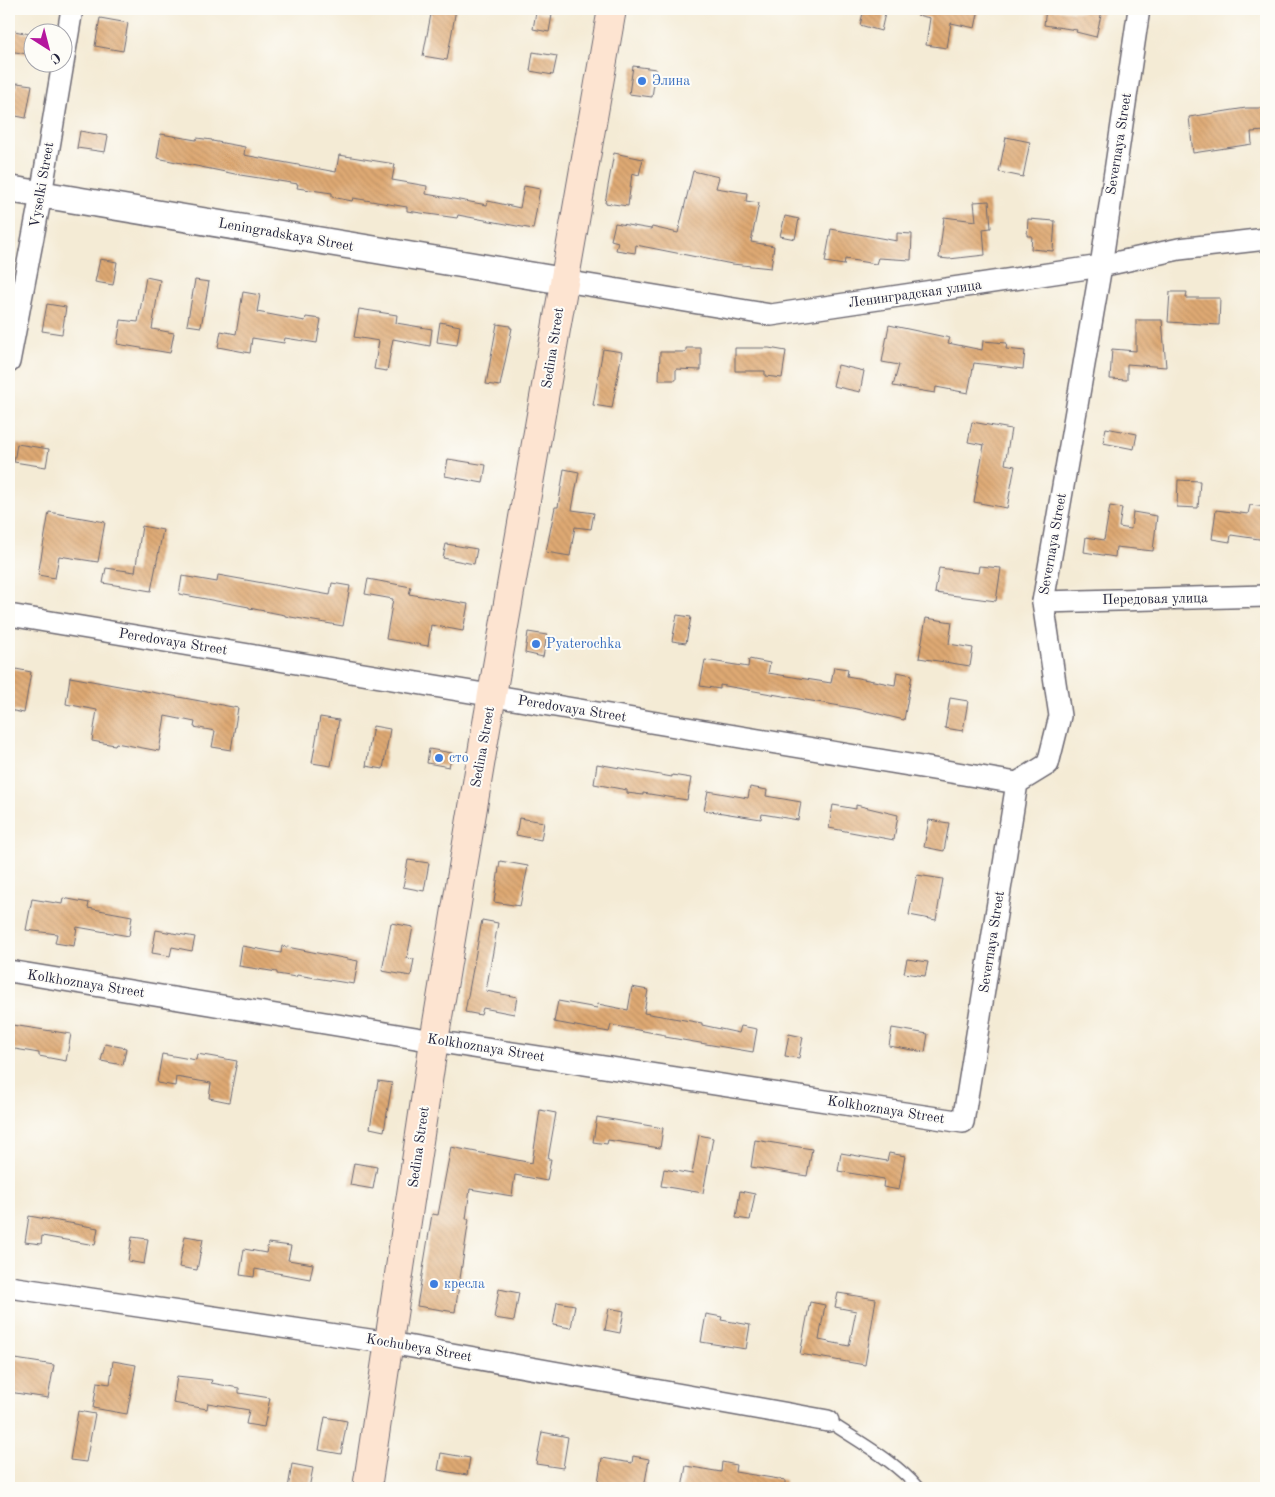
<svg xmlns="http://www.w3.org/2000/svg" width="1275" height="1497" font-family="'Old Standard TT',serif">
<defs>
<pattern id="building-back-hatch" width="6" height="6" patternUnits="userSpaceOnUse" patternTransform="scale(1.25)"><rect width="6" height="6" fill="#dea973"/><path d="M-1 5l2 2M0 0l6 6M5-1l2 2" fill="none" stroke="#be9164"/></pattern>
</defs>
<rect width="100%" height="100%" fill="#fdfcf7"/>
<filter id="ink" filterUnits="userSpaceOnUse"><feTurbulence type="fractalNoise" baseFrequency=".02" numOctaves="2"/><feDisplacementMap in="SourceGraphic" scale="10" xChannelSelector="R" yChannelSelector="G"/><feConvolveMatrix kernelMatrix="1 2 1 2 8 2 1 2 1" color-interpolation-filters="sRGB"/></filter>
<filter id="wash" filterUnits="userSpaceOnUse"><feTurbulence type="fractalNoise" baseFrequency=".0096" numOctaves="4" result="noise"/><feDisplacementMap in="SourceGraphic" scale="20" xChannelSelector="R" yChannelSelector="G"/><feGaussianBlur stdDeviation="1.12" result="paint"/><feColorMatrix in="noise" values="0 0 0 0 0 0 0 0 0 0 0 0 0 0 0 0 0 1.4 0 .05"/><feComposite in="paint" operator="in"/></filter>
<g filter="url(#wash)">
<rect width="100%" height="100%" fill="#f4ebd5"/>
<g id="blocks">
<g fill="url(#building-back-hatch)">
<path d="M432 9H456L447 60 423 56Z"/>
<path d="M864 9H886L881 31 860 25Z"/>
<path d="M918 9H979L975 28 951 23 947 48 926 45 930 18 917 15Z"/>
<path d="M1046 9 1082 12 1083 9H1093L1102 11 1096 37 1076 32 1077 30 1044 25Z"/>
<path d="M536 12 552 15 549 32 533 29Z"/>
<path d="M100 18 128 23 123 51 95 46Z"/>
<path d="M9 30 30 34 27 54 9 51Z"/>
<path d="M533 52 557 56 553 75 530 71Z"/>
<path d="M633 66 656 69 652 97 629 94Z"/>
<path d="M17 83 32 85 26 118 11 115Z"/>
<path d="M1246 108H1266V131L1251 132 1252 144 1193 153 1189 117Z"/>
<path d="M80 131 108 136 105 152 77 148Z"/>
<path d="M161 134 196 140 197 138 212 140V141L245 147 244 155 336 172 339 155 395 164 392 180 427 186 426 194 487 205 488 201 520 208 524 186 540 189 533 229 458 215 457 218 407 211V207L353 198 352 201 332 197V193L297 188 298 184 240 175 157 158Z"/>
<path d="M1006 137 1030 142 1023 177 999 172Z"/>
<path d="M614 153 643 159 639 175 632 173 628 206 605 203Z"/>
<path d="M693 171 719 177 716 188 747 193 746 201 759 203 751 242 774 246 771 268 732 264 636 245 635 253 616 250 618 242 611 240 615 223 651 229 652 227 678 233Z"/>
<path d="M989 201 991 228 983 229 985 255 949 259 939 258 944 217 976 221 974 202Z"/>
<path d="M785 216 799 219 795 239 780 236Z"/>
<path d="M1028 219 1055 221 1053 251 1031 249 1032 236H1027Z"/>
<path d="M831 229 897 241V233L912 234 911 260 878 258 876 264 845 259 844 265 825 262Z"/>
<path d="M100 259 117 262 113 285 95 282Z"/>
<path d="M146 277 160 280 152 329 174 333 170 353 117 344 121 320 138 322Z"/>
<path d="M195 280 209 282 201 327 187 325Z"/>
<path d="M243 292 260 295 257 312 305 321 306 317 321 319 317 343 285 338 284 343 252 338 250 353 218 347 221 331 236 334Z"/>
<path d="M1170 292H1187L1186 298H1220L1219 325 1168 322Z"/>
<path d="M47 304 66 307 62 334 42 331Z"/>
<path d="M359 309 397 315 396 323 432 329 430 346 393 339 387 371 374 369 379 341 354 337Z"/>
<path d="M1136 320H1162L1166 367 1127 364V380L1110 379 1112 349 1136 351Z"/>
<path d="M440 322 460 326 457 345 437 342Z"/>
<path d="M497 324 510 326V328H512L500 386 486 384Z"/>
<path d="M889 325 950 338 948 343 982 350 983 341 1007 343 1006 349 1025 351 1023 369 974 363 968 393 936 387 935 393 893 386 899 365 882 362Z"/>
<path d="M686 348H701V370L676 369V380H659L660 352H686Z"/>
<path d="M735 348H769L786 351 782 378 765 376V371H735Z"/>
<path d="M603 349 622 352 612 408 593 405Z"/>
<path d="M838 365 864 371 860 392 833 386Z"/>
<path d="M972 422 1011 429 1005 464 1015 466 1007 508 974 502 984 445 968 442Z"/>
<path d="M1106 428 1137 434 1134 449 1103 443Z"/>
<path d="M17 444 49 449 46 467 14 462Z"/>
<path d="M448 459 486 465 483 483 445 476Z"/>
<path d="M564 469 579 472 572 510 594 513 591 529 575 527 570 556 546 552 555 507H558Z"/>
<path d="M1178 480 1200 481 1198 508 1177 507Z"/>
<path d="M1250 505 1266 507V540L1231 535 1230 542 1212 539 1216 510 1248 514Z"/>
<path d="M1110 506 1122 508 1119 527 1131 529 1133 512 1157 516 1153 551 1116 547 1115 557 1084 552 1086 537 1104 540Z"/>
<path d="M49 512 105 522 98 562 59 556 55 578 38 575Z"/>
<path d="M142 526 163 530 151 591 103 583 106 568 135 572Z"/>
<path d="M446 544 477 549 474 564 443 558Z"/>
<path d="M979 566 1001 568 996 601 935 593 939 568 978 573Z"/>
<path d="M218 575 330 595 332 583 350 586 343 626 285 616V615L249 608V607L179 594 182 576 217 582Z"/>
<path d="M368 579 411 587 409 594 468 604 463 631 431 625 428 646 386 639 393 599 365 594Z"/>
<path d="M677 615 691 617 686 643 672 641Z"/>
<path d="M926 618 952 622 949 644 973 648 970 666 919 658Z"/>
<path d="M528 632 547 635 543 657 525 653Z"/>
<path d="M749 659 770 663 768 673 831 683 834 667 848 669 847 676 895 685 897 672 912 675 904 720 863 710 720 685V689L700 686 705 660 748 667Z"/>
<path d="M11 668 31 672 24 713 9 710V680Z"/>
<path d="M70 677 238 708 231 750 212 747 215 731 194 727 195 722 165 716 159 751 116 743 115 745 92 741 97 710 66 704Z"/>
<path d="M950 698 968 701 963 731 945 728Z"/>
<path d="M320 717 339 720 331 766 312 763Z"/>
<path d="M373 726 390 729 383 769 366 766Z"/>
<path d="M429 749 452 753 449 767 427 763Z"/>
<path d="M597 764 672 777V775L691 778 687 800 643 793V795L627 793V790L594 784Z"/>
<path d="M750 787 767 790 766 796 801 802 798 820 762 814 761 819 704 810 708 791 748 798Z"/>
<path d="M833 805 856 809V805L898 815 894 840 829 828Z"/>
<path d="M519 818 544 822 541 840 516 835Z"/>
<path d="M929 820 949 823 944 851 924 847Z"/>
<path d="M408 860 429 863 424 891 403 887Z"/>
<path d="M500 861 528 866 520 906 494 902Z"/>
<path d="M917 875 943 879 936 920 909 915Z"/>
<path d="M63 898 89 903 88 908 132 916 129 936 77 927 74 946 55 943 57 934 26 930 32 899 62 904Z"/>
<path d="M482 920 498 923 486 991 517 997 514 1014 483 1008 481 1015 465 1012Z"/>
<path d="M391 923 413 927 407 958 414 959 411 976 382 971Z"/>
<path d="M156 930 195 937 192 951 172 947 170 956 152 953Z"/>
<path d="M242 946 281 953 282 946 358 961 354 984 297 975 296 977 277 974V972L239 966Z"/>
<path d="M907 959 928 962 925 976 904 973Z"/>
<path d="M632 987 648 990 644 1013 702 1023V1025L739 1033 741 1026 757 1029 753 1052 665 1037V1035L611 1025 609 1032 554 1022 558 1001 597 1008 598 1004 628 1010Z"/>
<path d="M12 1025 71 1034 66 1061 39 1056V1053L9 1048Z"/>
<path d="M892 1028 928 1034 925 1052 889 1046Z"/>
<path d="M789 1034 803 1037 799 1058 785 1056Z"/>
<path d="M105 1044 126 1048 123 1065 101 1061Z"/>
<path d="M162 1054 196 1060 197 1054 237 1061 229 1102 209 1098 211 1083 176 1077 175 1086 157 1083Z"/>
<path d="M378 1081 392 1083 384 1131 370 1128Z"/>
<path d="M540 1110 556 1113 548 1159H551L547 1181 515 1175 512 1196 470 1189 466 1219H469L455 1312 417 1306 432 1214 438 1215 451 1147 532 1163Z"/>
<path d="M597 1117 663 1128 660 1148 608 1140 607 1144 593 1142Z"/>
<path d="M699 1135 713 1138 703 1193 661 1186 664 1169 692 1174Z"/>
<path d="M755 1140 812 1149 807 1176 751 1167Z"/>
<path d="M841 1153 887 1161 889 1153 905 1156 899 1190 883 1187 884 1179 838 1171Z"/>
<path d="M354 1163 377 1167 373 1189 350 1185Z"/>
<path d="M740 1191 755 1194 750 1220 736 1218Z"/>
<path d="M29 1216 98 1228 95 1245 42 1236 41 1244 25 1242Z"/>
<path d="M185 1236 203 1239 197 1270 179 1267Z"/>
<path d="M132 1237 148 1239 144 1264 128 1261Z"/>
<path d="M268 1243 291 1246 288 1260 313 1264 310 1279 255 1269 254 1277 240 1275 244 1249 266 1253Z"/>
<path d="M499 1289 519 1293 514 1321 494 1318Z"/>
<path d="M838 1293 876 1299 865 1365 800 1354 810 1302 825 1305 819 1340 849 1346 856 1311 835 1307Z"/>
<path d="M557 1302 575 1305 571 1328 553 1325Z"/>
<path d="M609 1308 624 1311 620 1333 605 1330Z"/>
<path d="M706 1314 722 1317 721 1320 750 1325 746 1349 701 1342Z"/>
<path d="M9 1358 54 1365 48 1398 9 1392Z"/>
<path d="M113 1361 136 1365 127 1414 93 1408 97 1382 110 1384Z"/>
<path d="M177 1376 212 1380 211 1383 239 1388V1393L270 1398 264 1427 246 1424 249 1410 208 1403 207 1409 173 1403Z"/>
<path d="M78 1411 95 1414 86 1462 70 1460Z"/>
<path d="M325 1417 347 1421 341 1454 319 1450Z"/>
<path d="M542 1432 568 1437 563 1468 536 1464Z"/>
<path d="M441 1453 470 1458 467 1475 438 1470Z"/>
<path d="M633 1456 649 1459 644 1488 598 1482 602 1458 632 1463Z"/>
<path d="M722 1462 736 1465 735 1472 785 1480V1488H682L686 1466 721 1472Z"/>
<path d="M292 1464 313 1468 309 1488H288Z"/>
</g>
</g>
</g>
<g filter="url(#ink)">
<use href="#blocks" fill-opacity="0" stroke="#6c6871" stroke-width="1"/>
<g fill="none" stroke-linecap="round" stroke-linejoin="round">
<defs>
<path id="service" d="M828 1421C859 1442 894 1460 918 1488"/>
<g id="minor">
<path d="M564 281 771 315 1101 266 1179 249 1266 239"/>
<path d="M9 362 41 195 72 9"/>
<path d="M1043 602 1266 596"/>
<path d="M9 615 1017 783"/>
<path d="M9 971 434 1041 963 1122 1017 783 1048 764 1060 716 1043 602 1101 266 1139 9"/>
<path d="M9 1287 390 1343 828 1421"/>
</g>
<path id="tertiary" d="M9 189 564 281"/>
<path id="secondary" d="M367 1488 434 1041 486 729 612 9"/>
</defs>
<use href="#service" stroke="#6c6871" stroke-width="14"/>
<use href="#minor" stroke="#6c6871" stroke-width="24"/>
<use href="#tertiary" stroke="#6c6871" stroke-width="29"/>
<use href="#secondary" stroke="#6c6871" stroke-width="30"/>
<use href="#service" stroke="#fff" stroke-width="11"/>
<use href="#minor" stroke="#fff" stroke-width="21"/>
<use href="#tertiary" stroke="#fff" stroke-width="26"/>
<use href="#secondary" stroke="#fde4d1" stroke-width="28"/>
</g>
</g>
<g fill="#3f7fe0" stroke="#fdfcf7" stroke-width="2">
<circle cx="642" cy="81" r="5"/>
<circle cx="536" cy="644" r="5"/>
<circle cx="439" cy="758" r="5"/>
<circle cx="434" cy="1284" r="5"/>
</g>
<g text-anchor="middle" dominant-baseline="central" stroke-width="4" stroke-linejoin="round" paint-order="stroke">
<g font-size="14" fill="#366cbe" stroke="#fdfcf7" text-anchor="start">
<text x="652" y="81">Элина</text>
<text x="546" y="644">Pyaterochka</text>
<text x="449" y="758">сто</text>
<text x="444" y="1284">кресла</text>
</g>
<g font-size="14" fill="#22223b" stroke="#fdfcf7">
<text transform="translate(1119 144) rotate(-81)">Severnaya Street</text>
<text transform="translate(42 185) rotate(-80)">Vyselki Street</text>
<text transform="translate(286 235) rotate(10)">Leningradskaya Street</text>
<text transform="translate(915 294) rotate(-8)">Ленинградская улица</text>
<text transform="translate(553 348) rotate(-81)">Sedina Street</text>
<text transform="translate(1053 544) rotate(-80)">Severnaya Street</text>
<text transform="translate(1155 599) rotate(-1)">Передовая улица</text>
<text transform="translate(173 642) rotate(9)">Peredovaya Street</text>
<text transform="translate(572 709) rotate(9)">Peredovaya Street</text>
<text transform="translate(483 747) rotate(-80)">Sedina Street</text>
<text transform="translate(992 942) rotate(-81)">Severnaya Street</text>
<text transform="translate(86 984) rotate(9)">Kolkhoznaya Street</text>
<text transform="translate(486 1048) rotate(9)">Kolkhoznaya Street</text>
<text transform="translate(886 1110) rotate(9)">Kolkhoznaya Street</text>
<text transform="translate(419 1147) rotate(-82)">Sedina Street</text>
<text transform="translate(419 1348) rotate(10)">Kochubeya Street</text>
</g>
</g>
<rect width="1275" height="1497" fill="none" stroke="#fdfcf7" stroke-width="30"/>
<g transform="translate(48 48) rotate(144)"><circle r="24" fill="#fdfcf7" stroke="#a5a5ac"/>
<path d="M0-4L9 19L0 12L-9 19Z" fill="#b5179e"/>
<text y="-8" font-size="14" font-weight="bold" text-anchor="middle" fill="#22223b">С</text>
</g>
</svg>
